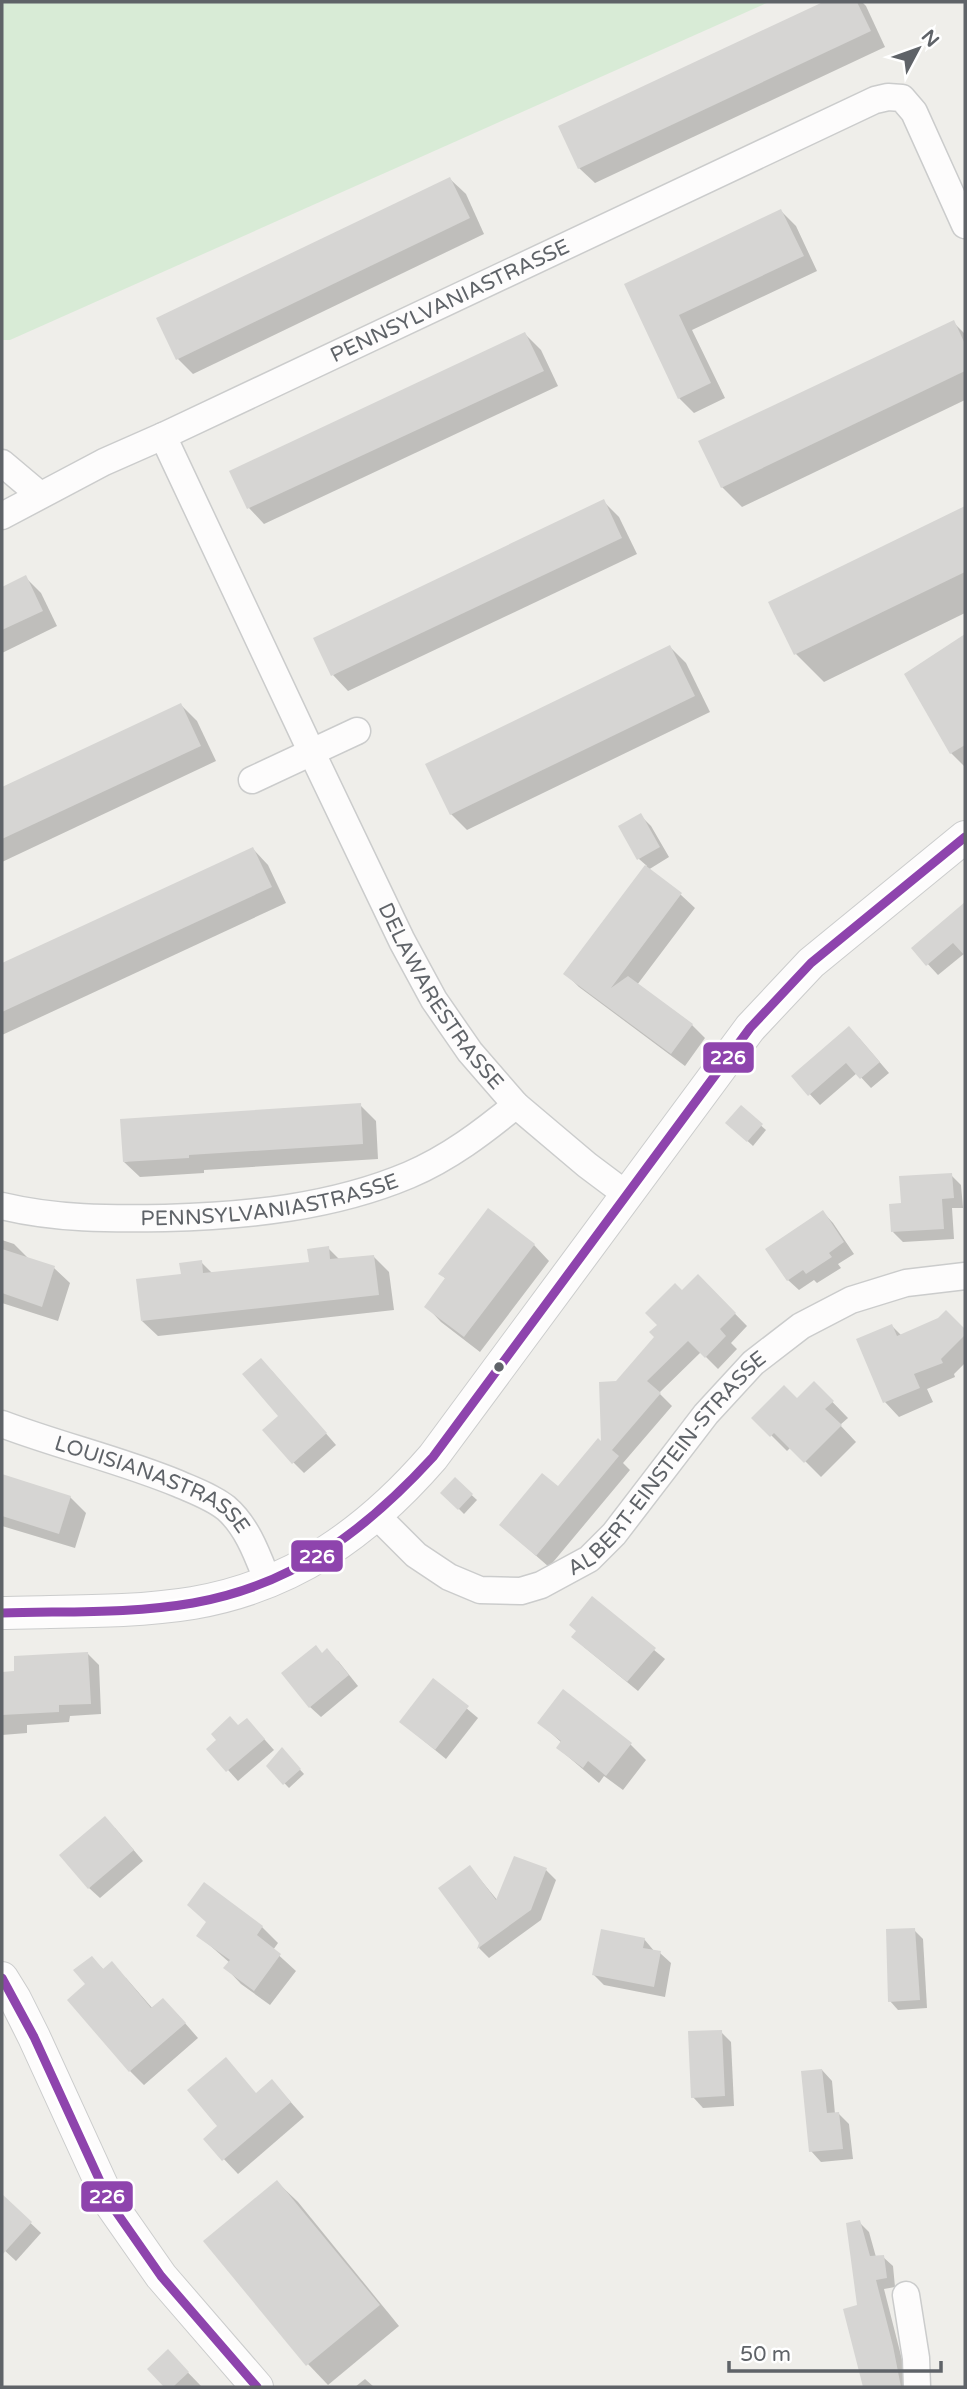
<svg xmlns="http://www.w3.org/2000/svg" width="967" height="2389" font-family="'Varela Round',sans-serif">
<rect width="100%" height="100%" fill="#efeeea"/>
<path fill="#d8ebd6" d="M2 2H769L10 340H2Z"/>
<g fill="#0003">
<path d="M827 2H862L866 6 885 47 595 183 579 168 560 127Z"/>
<path d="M450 179 466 194 484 234 193 374 177 358Z"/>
<path d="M781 211 796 226 817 271 692 330 725 398 694 413 679 398 626 285Z"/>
<path d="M953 322 965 334V400L742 507 722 487Z"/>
<path d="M525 334 541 350 558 386 264 524 249 508 231 472Z"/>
<path d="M603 501 619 517 637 554 348 691 333 675Z"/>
<path d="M965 508V613L824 682 796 654 771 603Z"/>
<path d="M26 578 41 593 57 626 2 653V589Z"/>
<path d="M965 636V767L951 753 906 674Z"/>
<path d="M670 647 686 663 710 712 467 830 451 814Z"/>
<path d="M181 705 197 721 216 761 2 862V789Z"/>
<path d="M640 815 651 826 669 857 648 870 681 895 695 908 637 985 692 1025 705 1038 685 1066 579 987 566 974 647 866 639 859Z"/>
<path d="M253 849 268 865 286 903 2 1035V965Z"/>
<path d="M957 911 965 919V953L938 975 913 948Z"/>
<path d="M859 1038 889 1073 871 1088 857 1073 820 1105 793 1076Z"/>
<path d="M360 1105 376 1121 378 1159 204 1170V1173L140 1177 124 1162Z"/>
<path d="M741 1108 766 1130 753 1146 728 1123Z"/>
<path d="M951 1175 961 1185 963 1208H952L954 1239 903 1242 893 1232 903 1205Z"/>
<path d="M823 1212 833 1223 854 1254 838 1264 841 1268 817 1283 814 1280 799 1290 788 1280Z"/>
<path d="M2 1240 14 1244 29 1259 54 1268 70 1283 58 1321 2 1303Z"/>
<path d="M534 1245 549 1261 480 1352 441 1322 426 1306 446 1279 441 1274Z"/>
<path d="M328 1248 340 1260 373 1256 389 1272 394 1310 158 1336 142 1321 183 1276 201 1262 213 1274 310 1263Z"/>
<path d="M698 1276 747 1326 731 1343 737 1349 718 1369 701 1352 659 1393 672 1406 623 1463 630 1470 549 1567 501 1525 559 1489 603 1445 617 1383 656 1337 659 1325 682 1292Z"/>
<path d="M946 1312 965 1331V1363L954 1374 955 1377 927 1389 933 1402 899 1417 885 1402 858 1340 892 1326 902 1336 939 1320Z"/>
<path d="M271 1370 336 1445 304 1473 293 1462Z"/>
<path d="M814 1383 848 1418 840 1425 856 1442 821 1477 791 1447 787 1451 754 1418 797 1400Z"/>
<path d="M2 1476 70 1497 86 1513 75 1548 2 1526Z"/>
<path d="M455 1480 477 1500 464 1514 443 1493Z"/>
<path d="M592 1599 665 1659 638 1691 584 1647Z"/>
<path d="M88 1654 99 1665 101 1714 70 1716 69 1722 27 1725V1733L2 1735V1674L16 1673Z"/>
<path d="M323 1655 338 1661 358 1686 321 1717 310 1707Z"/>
<path d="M433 1680 478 1718 446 1759 401 1722Z"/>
<path d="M540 1723 630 1744 646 1760 623 1790 604 1776 599 1783 558 1748 562 1743Z"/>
<path d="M239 1727 257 1731 274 1750 238 1781 209 1749Z"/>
<path d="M282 1750 304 1774 289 1788 268 1766Z"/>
<path d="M115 1828 143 1861 100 1898 89 1888Z"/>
<path d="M470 1867 498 1901 546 1870 556 1880 541 1920 489 1958 479 1948 481 1943Z"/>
<path d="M205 1884 262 1927 278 1943 273 1950 296 1971 270 2005 241 1984 226 1968 230 1963 198 1935 208 1923Z"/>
<path d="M914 1930 923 1939 927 2008 898 2010 890 2001Z"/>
<path d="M644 1939 655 1952 660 1953 671 1963 665 1997 604 1985 594 1975Z"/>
<path d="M92 1958 104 1970 126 1978 153 2009 177 2014 198 2038 144 2085 130 2071 88 1984Z"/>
<path d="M721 2032 731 2042 734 2106 703 2108 693 2097Z"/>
<path d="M822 2070 832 2081 835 2114 838 2113 849 2124 853 2159 821 2162 811 2151Z"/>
<path d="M272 2081 304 2117 238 2174 205 2139Z"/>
<path d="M277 2182 298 2202 399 2326 328 2385 308 2364Z"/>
<path d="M2 2196 41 2233 16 2261 2 2248Z"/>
<path d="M859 2222 869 2232 876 2257H883L893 2266 895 2287 884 2289 909 2387H865L845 2310 859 2307Z"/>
<path d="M168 2352 202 2387H166L149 2370Z"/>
<path d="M365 2379 374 2387H355Z"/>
</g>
<g fill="#d6d5d3">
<path d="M823 2H857L871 31 578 169 558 126Z"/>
<path d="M450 177 470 218 176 360 156 318Z"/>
<path d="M781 209 804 256 679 315 711 383 678 399 624 284Z"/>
<path d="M954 320 965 344V371L721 488 698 441Z"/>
<path d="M525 332 544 371 247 509 229 471Z"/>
<path d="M604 499 622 538 331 676 313 638Z"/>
<path d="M965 506V572L794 655 768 602Z"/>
<path d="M26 575 43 611 2 630V587Z"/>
<path d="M965 634V745L950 754 904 674Z"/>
<path d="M670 645 695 696 450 815 425 764Z"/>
<path d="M181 703 201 746 2 839V787Z"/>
<path d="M641 813 660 847 637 860 618 826Z"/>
<path d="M253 847 272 887 2 1012V963Z"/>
<path d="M645 865 682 893 611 988 628 976 693 1024 671 1054 563 974Z"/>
<path d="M965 902V956L953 943 926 966 911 948Z"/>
<path d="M849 1026 880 1062 860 1079 846 1063 808 1096 791 1076Z"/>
<path d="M361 1103 363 1144 189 1155V1158L123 1162 120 1119Z"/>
<path d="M741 1105 763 1124 747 1142 725 1123Z"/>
<path d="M952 1173 954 1198 942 1199 944 1229 891 1232 889 1204 901 1203 899 1176Z"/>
<path d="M488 1208 535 1244 464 1337 424 1307 445 1278 438 1274Z"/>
<path d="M823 1210 844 1242 829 1253 832 1257 806 1274 803 1270 787 1281 765 1249Z"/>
<path d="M329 1246 330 1259 374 1255 379 1295 141 1321 136 1279 181 1274 179 1263 202 1260 203 1273 309 1262 307 1249Z"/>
<path d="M2 1249 55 1266 42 1307 2 1293Z"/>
<path d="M698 1274 736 1313 720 1329 726 1336 705 1358 688 1341 647 1381 661 1393 612 1450 619 1456 536 1556 499 1525 542 1473 558 1486 598 1438 601 1441 599 1382 616 1381 654 1337 649 1332 657 1325 645 1313 675 1283 682 1290Z"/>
<path d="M946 1310 965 1329V1335L941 1359 943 1363 914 1374 920 1388 883 1403 856 1339 892 1324 897 1336 938 1318Z"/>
<path d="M261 1358 327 1433 292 1464 262 1430 278 1416 242 1374Z"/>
<path d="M814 1381 834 1401 825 1409 842 1425 804 1463 774 1433 770 1437 751 1418 784 1385 797 1398Z"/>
<path d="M2 1474 71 1496 59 1534 2 1516Z"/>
<path d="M455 1477 473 1494 458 1510 440 1493Z"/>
<path d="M592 1596 656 1648 627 1682 571 1637 576 1631 569 1625Z"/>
<path d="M316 1645 322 1653 327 1648 349 1675 309 1708 281 1673Z"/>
<path d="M88 1652 91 1704 59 1705V1712L2 1715V1672L14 1671V1656Z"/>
<path d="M433 1678 469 1706 435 1750 399 1722Z"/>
<path d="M563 1689 632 1743 606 1776 588 1761 583 1768 556 1748 561 1741 537 1723Z"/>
<path d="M230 1716 238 1725 247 1718 265 1739 226 1772 206 1749 216 1740 211 1734Z"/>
<path d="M282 1747 301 1769 283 1785 266 1766Z"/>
<path d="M105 1816 134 1850 88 1889 59 1855Z"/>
<path d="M514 1856 547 1868 531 1910 477 1949 479 1943 438 1888 470 1865 496 1900Z"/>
<path d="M204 1882 263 1926 257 1935 281 1954 254 1991 223 1968 230 1960 196 1936 206 1922 187 1905Z"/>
<path d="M915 1928 920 2000 888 2002 886 1929Z"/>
<path d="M601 1929 645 1938 643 1948 661 1951 654 1987 592 1975Z"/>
<path d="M92 1956 103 1969 112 1961 151 2008 163 1998 186 2023 129 2072 67 2000 85 1984 73 1970Z"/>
<path d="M722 2030 725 2096 691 2098 688 2031Z"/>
<path d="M226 2057 256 2093 272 2079 291 2102 222 2161 203 2139 217 2126 187 2090Z"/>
<path d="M822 2069 827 2113 839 2112 843 2149 809 2152 801 2071Z"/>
<path d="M277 2180 380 2305 306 2366 203 2241Z"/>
<path d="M2 2194 32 2222 2 2255Z"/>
<path d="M860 2220 870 2256 884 2255 887 2278 876 2280 893 2346 901 2387H863L843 2309 857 2305 846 2223Z"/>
<path d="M168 2349 189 2372 173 2387H164L147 2369Z"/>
</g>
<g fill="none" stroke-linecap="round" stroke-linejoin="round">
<defs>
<g id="minor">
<path id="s1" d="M163 436 312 753 402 941 434 1000 470 1052 516 1105 587 1165 627 1195"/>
<path d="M2 463 40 495"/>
<path id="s2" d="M2 516 104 462 163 436 875 100 888 97 902 98 914 112 965 225"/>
<path d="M252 780 357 731"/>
<path id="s3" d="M2 1206C56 1219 110 1219 165 1218 247 1216 333 1207 409 1175 449 1158 483 1132 516 1105"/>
<path id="s4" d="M2 1424C60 1446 121 1460 179 1484 195 1491 212 1497 226 1508 248 1527 258 1557 268 1582"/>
<path id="s5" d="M377 1516 416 1555 449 1577 480 1590 521 1591 541 1585 589 1559 614 1534 706 1414 753 1363 801 1326 851 1300 906 1283 965 1276"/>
<path d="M906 2295 916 2358 917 2387"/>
</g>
<g id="tertiary">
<path d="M2 1613C63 1611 133 1613 193 1603 293 1586 368 1532 433 1457L750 1028 811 963 965 837"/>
<path d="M2 1978 15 1999 34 2037 110 2203 161 2276 257 2387"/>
</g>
</defs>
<use href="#minor" stroke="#cbcccc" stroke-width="29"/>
<use href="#tertiary" stroke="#cbcccc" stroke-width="34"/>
<use href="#minor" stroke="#fdfcfc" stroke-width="26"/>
<use href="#tertiary" stroke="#fdfcfc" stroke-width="32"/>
<defs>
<g id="bus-1">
<path d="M2 1613C65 1611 130 1614 193 1603 294 1585 365 1531 433 1457L750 1028 811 963 965 837"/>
<path d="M2 1978 34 2037 110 2203 161 2276 257 2387"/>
</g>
</defs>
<use href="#bus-1" stroke="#fff" stroke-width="14"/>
<use href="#bus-1" stroke="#8e44ad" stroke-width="9"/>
</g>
<circle fill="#5f6368" stroke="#fff" stroke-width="2.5" cx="499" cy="1367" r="6"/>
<g text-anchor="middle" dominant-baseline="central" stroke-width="7" stroke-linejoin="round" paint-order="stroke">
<g font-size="21" fill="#5f6368" stroke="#fff">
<text stroke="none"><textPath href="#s2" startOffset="497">PENNSYLVANIASTRASSE</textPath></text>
<text stroke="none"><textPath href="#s1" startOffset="626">DELAWARESTRASSE</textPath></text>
<text stroke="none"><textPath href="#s3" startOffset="270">PENNSYLVANIASTRASSE</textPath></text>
<text stroke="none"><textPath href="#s5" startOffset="368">ALBERT-EINSTEIN-STRASSE</textPath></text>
<text stroke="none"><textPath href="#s4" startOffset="163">LOUISIANASTRASSE</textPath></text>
</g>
</g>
<g stroke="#fff" stroke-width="2.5">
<rect x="702" y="1041" width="53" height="33" rx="7" fill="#8e44ad"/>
<rect x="290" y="1539" width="54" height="34" rx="7" fill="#8e44ad"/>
<rect x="80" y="2180" width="54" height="33" rx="7" fill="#8e44ad"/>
</g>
<g font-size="19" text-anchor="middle" font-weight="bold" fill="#fff">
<text x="728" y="1064">226</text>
<text x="317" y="1563">226</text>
<text x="107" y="2203">226</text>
</g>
<rect width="967" height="2389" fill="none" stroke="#5f6368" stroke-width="7"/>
<g transform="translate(918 49) rotate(49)" stroke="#ffffff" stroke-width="5" paint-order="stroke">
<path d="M0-5L12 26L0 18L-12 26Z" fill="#5f6368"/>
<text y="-10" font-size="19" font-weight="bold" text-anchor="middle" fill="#5f6368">N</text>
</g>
<path d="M729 2361v10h212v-10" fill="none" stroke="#5f6368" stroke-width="3.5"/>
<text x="740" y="2361" font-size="21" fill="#5f6368" stroke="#ffffff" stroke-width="5" paint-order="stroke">50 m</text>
</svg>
